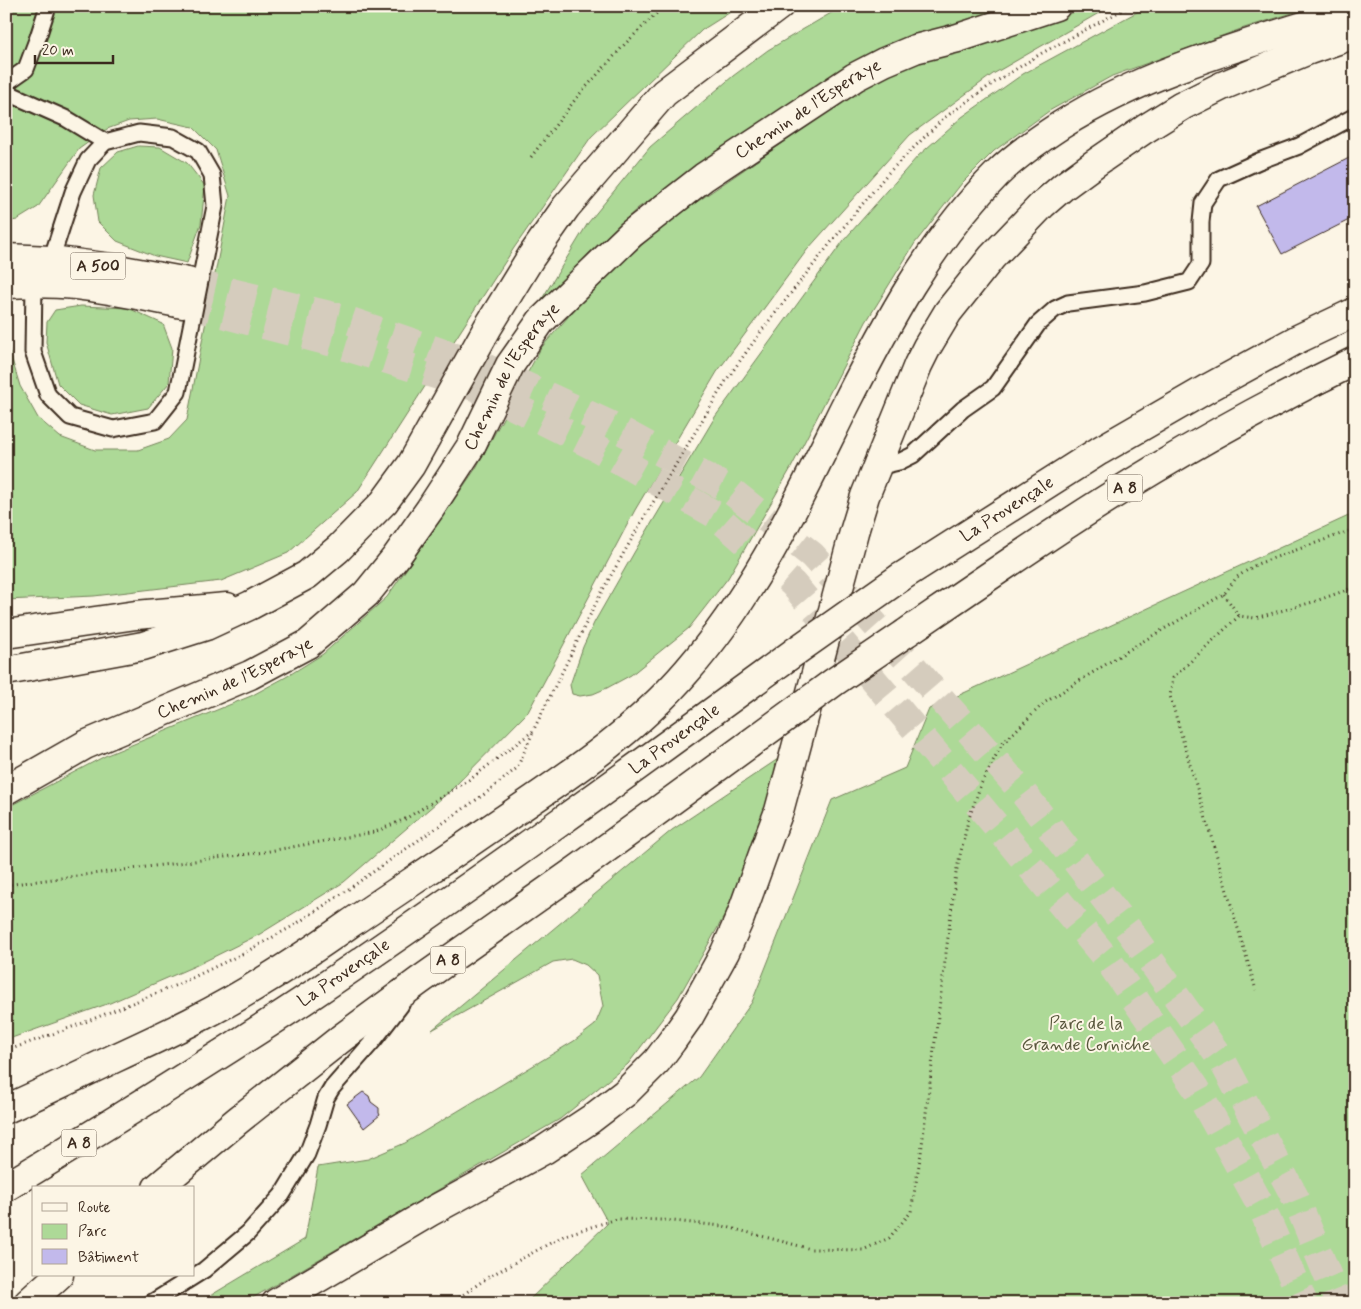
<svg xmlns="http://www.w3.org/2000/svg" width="1361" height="1309" font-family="Mynerve,sans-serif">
<rect width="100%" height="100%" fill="#fcf5e5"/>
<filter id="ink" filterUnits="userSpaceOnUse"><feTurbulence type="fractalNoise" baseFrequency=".02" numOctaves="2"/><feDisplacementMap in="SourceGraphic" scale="10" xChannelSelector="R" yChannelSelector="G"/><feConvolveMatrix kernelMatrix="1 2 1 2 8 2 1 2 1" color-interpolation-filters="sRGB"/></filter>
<g filter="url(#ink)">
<g fill="#add997" stroke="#74825a">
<path d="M6 6H740L702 30 591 137 514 248 357 492 288 553 221 581 94 596 6 600V340L20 386 38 418 60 437 95 450H138L169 439 187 420 230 196 216 150 193 127 157 119 129 121 107 129 79 149 38 207 17 220 6 222Z"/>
<path d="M843 6H1020L751 131 638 208 589 253 525 327 588 223 650 147 733 76 768 50Z"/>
<path d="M1095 6H1111L993 74 910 135 807 250 717 372 635 510 528 712 450 791 344 882 260 934 197 965 110 1003 6 1040V808L107 755 251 696 286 677 323 654 387 597 476 468 541 348 594 287 669 221 863 88 915 60Z"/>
<path d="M1148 6H1315L1241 29 1112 76 1049 111 994 151 962 183 915 243 866 322 791 468 728 578 689 628 631 675 607 688 593 694 580 696 572 694 570 685 583 647 594 623 635 551 715 417 844 240 918 156 962 117 1023 74Z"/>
<path d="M138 146 160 147 187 163 205 186 201 224 187 263 155 256 117 241 98 222 94 195 101 168 118 152Z"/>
<path d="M81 306 128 308 163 324 172 348 169 383 148 408 112 415 79 405 58 384 46 342 47 322 55 310Z"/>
<path d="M1355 513V1303H526L608 1223 582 1175 699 1077 752 1002 832 800 905 768 929 709Z"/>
<path d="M781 757 744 881 678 998 628 1064 560 1119 244 1303H198L305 1239 318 1167 368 1159 405 1143 574 1041 595 1025 603 1006 597 975 586 965 572 959 553 962 432 1030 672 830Z"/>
</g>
<g fill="#c2b9eb" stroke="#3b2a1e">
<path d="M1351 157 1355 165V217L1282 254 1256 206Z"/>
<path d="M363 1092 369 1096 371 1102 379 1108V1113L380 1115 364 1128 347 1104Z"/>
</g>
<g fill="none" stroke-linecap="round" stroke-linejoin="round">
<g stroke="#d5ccbd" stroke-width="28" stroke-dasharray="28 14" stroke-linecap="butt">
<path d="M188 282 339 317 487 368 609 424 730 490 812 555 909 662 1024 794 1128 929 1223 1062 1296 1199 1339 1303"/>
<path d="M183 304 333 343 477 388 599 449 714 514 793 584 999 829 1110 963 1196 1088 1260 1204 1304 1303"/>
</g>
<defs>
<g id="lane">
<path d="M6 83 26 69 38 37 48 6"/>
<path d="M6 92 67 119 105 142"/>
<path d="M34 283 33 352 48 395 70 417 113 429 155 421 178 392 215 206 212 175 198 151 173 137 139 133 105 142 88 160 73 192 51 260"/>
<path d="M877 467 899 462 913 455 963 409 993 388 1038 324 1055 309 1068 303 1145 293 1189 282 1201 264V222L1203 203 1219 179 1259 161 1299 146 1355 116"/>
<path d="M151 1303 156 1300 204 1270 248 1233 282 1195 307 1154 318 1125 326 1098 332 1088 374 1040 401 1005"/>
</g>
<g id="street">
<path id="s1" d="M6 790 85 745 250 675 308 644 366 594 396 557 430 509 471 446 510 365 541 321 631 234 704 177 855 77 884 62 915 49 958 38 1056 6"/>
</g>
<g id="highway">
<path d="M6 258 51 260 112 268 188 282"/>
<path d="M6 284C29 283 53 283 76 285 112 289 147 297 183 304"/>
<path id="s2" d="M901 577 1099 451 1210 387 1298 339 1355 312"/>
<path d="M906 633C988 577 1070 520 1155 469 1220 430 1287 394 1355 361"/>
<path d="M6 634 136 615 227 607"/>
<path d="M6 671 143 646 206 626 251 605 307 575 338 549 384 502 411 465 488 327 531 257 566 207 664 93 779 6"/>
<path d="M6 1109C42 1093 77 1076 113 1059 165 1035 217 1011 265 980 293 963 321 944 348 925 390 896 433 868 475 839 549 788 628 740 687 671 755 594 799 499 844 408 886 325 930 241 997 174 1016 155 1038 140 1061 125 1151 68 1255 42 1355 10"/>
<path id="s3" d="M6 1187C110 1124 214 1060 315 993 478 883 637 767 796 651"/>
<path d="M157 1188 237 1121 343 1037 419 981 578 869 748 745"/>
<path d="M28 1303 59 1275"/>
<path d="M276 1303 430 1212 544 1150 591 1119 625 1093 657 1061 672 1041 689 1017 725 952 740 918 771 832 779 811 854 532 865 496 918 365 927 347 948 312 992 257 1042 205 1064 186 1094 164 1145 129 1182 106 1222 86 1309 50 1355 34"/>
</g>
</defs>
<use href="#lane" stroke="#3b2a1e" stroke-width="19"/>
<use href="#street" stroke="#3b2a1e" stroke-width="31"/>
<use href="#highway" stroke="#3b2a1e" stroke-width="31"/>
<g stroke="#3b2a1e" stroke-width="3" stroke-dasharray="1 4" stroke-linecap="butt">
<path d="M531 157 578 96 626 43 664 6"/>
<path d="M1224 594 1239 616 1255 618 1313 602 1355 587"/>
<path d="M1239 616 1173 678 1170 696 1256 990"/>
<path d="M6 885 264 852 375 832 405 819 472 778 533 731 601 593 642 521 727 379 765 326 833 240 888 173 944 118 992 84 1042 53 1130 6"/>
<path d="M6 1051 83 1023 179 984 244 953 293 926 343 893 486 793 517 768 533 732"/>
<path d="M451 1303 490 1276 565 1235 617 1219 663 1220 723 1226 811 1249 863 1250 889 1238 911 1212 921 1153 956 873 968 821 981 784 1002 744 1044 703 1140 643 1224 594 1237 577 1257 564 1355 529"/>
</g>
<use href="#lane" stroke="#fcf5e5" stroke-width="15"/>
<use href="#street" stroke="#fcf5e5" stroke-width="28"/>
<use href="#highway" stroke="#fcf5e5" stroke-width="28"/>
<defs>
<g id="highway-bridge">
<path d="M796 651 901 577"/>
<path d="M748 745 834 682 906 633"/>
</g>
</defs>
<use href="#highway-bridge" stroke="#3b2a1e" stroke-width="31" stroke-linecap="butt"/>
<use href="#highway-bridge" stroke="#fcf5e5" stroke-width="28"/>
</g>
</g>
<g text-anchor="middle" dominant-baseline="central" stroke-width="4" stroke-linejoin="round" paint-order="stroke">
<g fill="#fcf5e5" stroke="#75675a" stroke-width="1">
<rect x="70.5" y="252.5" width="55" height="27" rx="4"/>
<rect x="1107.5" y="474.5" width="35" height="27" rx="4"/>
<rect x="430.5" y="946.5" width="35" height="27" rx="4"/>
<rect x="61.5" y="1129.5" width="35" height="27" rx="4"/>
</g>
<g font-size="16" font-weight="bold" fill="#3b2a1e">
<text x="98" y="266">A 500</text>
<text x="1125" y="488">A 8</text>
<text x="448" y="960">A 8</text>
<text x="79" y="1143">A 8</text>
</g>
<g font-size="18" fill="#3b2a1e" stroke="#fcf5e5">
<text stroke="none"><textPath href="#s1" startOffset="1080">Chemin de l'Esperaye</textPath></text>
<text stroke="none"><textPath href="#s1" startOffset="675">Chemin de l'Esperaye</textPath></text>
<text stroke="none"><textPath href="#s2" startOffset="126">La Provençale</textPath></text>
<text stroke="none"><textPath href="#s1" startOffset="255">Chemin de l'Esperaye</textPath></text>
<text stroke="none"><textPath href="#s3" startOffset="805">La Provençale</textPath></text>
<text stroke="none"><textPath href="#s3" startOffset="400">La Provençale</textPath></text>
</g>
<g font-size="18" fill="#58563c" stroke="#fcf5e5">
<text x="1086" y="1024">Parc de la<tspan x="1086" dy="21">Grande Corniche</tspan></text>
</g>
</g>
<rect width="1361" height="1309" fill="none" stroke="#fcf5e5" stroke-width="25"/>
<rect x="12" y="12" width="1336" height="1284" fill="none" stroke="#3b2a1e" stroke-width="2" filter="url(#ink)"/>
<rect x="32" y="1186" width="162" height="90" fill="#fcf5e5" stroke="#afa495"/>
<rect x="42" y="1203" width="25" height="8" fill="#fcf5e5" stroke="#afa495"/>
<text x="78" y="1212" font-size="15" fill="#3b2a1e">Route</text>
<rect x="42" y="1224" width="25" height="15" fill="#add997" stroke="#afa495"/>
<text x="78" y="1236" font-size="15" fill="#3b2a1e">Parc</text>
<rect x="42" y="1249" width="25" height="15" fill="#c2b9eb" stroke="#afa495"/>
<text x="78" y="1262" font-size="15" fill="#3b2a1e">Bâtiment</text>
<path d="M35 55v8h78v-8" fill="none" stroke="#3b2a1e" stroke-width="2.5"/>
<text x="42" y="55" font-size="15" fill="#3b2a1e" stroke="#fcf5e5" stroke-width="4" paint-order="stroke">20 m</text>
</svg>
